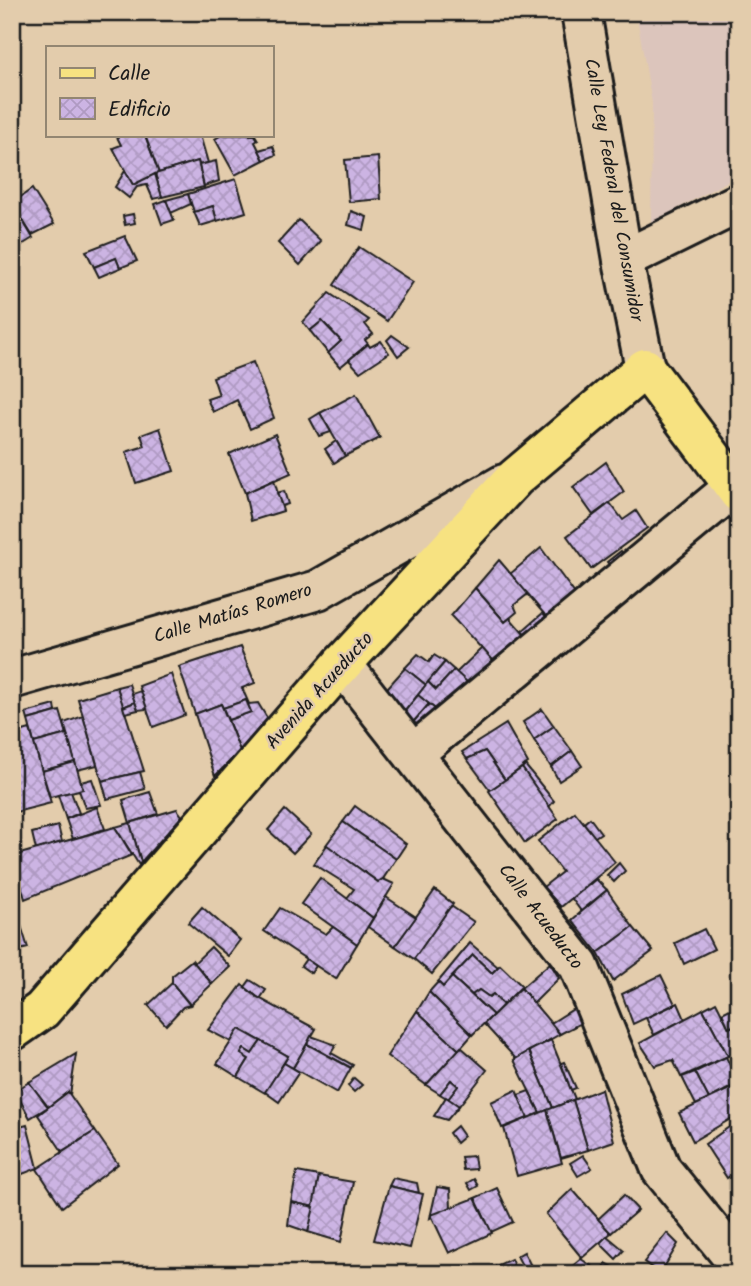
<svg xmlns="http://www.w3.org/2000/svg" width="751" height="1286" font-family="Kalam,sans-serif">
<defs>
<pattern id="building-cross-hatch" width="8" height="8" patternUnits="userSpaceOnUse" patternTransform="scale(1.75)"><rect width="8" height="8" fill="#ccb4e3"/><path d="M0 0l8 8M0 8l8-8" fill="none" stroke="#af9ac2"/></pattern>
</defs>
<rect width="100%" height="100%" fill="#e3ccac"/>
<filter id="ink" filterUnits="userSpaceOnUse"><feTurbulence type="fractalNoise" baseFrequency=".0143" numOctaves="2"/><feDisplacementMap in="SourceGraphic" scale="14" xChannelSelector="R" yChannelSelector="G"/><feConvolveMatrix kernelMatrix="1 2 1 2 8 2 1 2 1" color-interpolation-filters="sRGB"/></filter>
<g filter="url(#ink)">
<path fill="#dcc5bc" d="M636 12H739V175L651 223 652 103Z"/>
<g fill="url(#building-cross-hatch)" stroke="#1c1c1c" stroke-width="2">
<path d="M116 135H145L159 173 133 185 113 148 121 145Z"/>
<path d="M145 135H200L208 163 199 165 198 161 159 173Z"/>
<path d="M222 135H255L258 140 255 142 264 160 235 175 215 139Z"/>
<path d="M273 146 276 155 264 160 259 150Z"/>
<path d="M378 157 381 199 349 202 345 160Z"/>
<path d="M198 161 204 187 162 197 155 174Z"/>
<path d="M216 161 219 181 204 186 199 165Z"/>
<path d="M125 171 133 185 155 174 162 197 153 199 147 185 137 187 129 198 115 187Z"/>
<path d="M236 179 246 212 217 221 213 206 194 212 188 194Z"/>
<path d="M32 189 54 224 32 235 12 203Z"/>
<path d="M188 194 191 204 171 213 166 200Z"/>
<path d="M166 200 174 220 162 224 155 204Z"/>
<path d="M12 203 33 238 12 251Z"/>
<path d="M213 206 217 221 200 226 194 212Z"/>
<path d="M351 211 367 217 364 230 348 225Z"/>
<path d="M133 214 135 223 125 225 123 216Z"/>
<path d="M299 220 321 241 300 265 278 243Z"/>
<path d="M125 236 137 261 120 268 116 258 94 267 86 251Z"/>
<path d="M359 247 413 282 387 321 334 285Z"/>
<path d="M116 258 120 268 99 277 94 267Z"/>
<path d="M329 293 369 320 365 324 373 334 365 340 368 344 340 367 328 353 341 341 322 321 310 331 303 322Z"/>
<path d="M322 321 341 341 328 353 310 331Z"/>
<path d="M392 335 409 347 398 356 387 340Z"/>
<path d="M381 341 389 353 360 372 349 360 368 344 370 347Z"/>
<path d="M253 362 274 418 250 429 237 400 213 412 207 399 219 395 213 377Z"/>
<path d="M356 394 380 438 345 456 320 413Z"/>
<path d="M320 413 331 432 319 436 310 419Z"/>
<path d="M160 428 174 471 136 483 126 452 145 446 141 435Z"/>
<path d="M275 434 291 473 245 493 229 454Z"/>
<path d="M336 441 345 456 334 463 325 449Z"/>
<path d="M606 462 624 492 593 515 573 487Z"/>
<path d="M274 480 283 511 251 521 245 493Z"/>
<path d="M284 491 288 504 282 506 277 493Z"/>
<path d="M610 503 623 520 636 511 647 528 591 569 567 536Z"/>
<path d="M541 548 578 598 551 622 510 574Z"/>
<path d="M621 551 632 564 618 575 607 562Z"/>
<path d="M499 560 528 594 514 605 517 612 505 622 475 588Z"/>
<path d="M475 588 505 622 510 618 531 642 499 667 451 616Z"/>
<path d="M543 613 551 622 531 642 522 631Z"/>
<path d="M240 647 255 683 242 688 249 704 258 703 269 721 240 751 228 720 251 712 246 700 223 708 221 704 195 714 179 667Z"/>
<path d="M482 648 499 667 475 690 456 673Z"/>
<path d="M418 654 429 662 434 655 445 662 426 685 405 668Z"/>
<path d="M445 662 454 670 436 690 428 682Z"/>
<path d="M405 668 426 685 401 716 381 695Z"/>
<path d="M454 670 467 682 459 689 463 694 440 713 418 695 428 682 436 690Z"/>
<path d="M171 674 185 715 153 727 139 686Z"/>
<path d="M129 684 135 702 123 707 117 687Z"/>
<path d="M117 687 144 771 102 781 78 699Z"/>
<path d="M141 691 147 709 138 710 132 694Z"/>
<path d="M418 695 429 704 410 726 401 716Z"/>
<path d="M246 700 251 712 228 720 223 708Z"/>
<path d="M135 702 138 710 125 713 123 707Z"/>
<path d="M221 704 240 751 215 776 195 714Z"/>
<path d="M429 704 440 713 419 735 410 726Z"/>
<path d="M55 705 56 712 28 720 26 713Z"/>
<path d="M542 709 554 726 534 740 523 722Z"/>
<path d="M60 711 67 734 34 743 28 720Z"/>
<path d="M83 716 97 765 77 770 64 723Z"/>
<path d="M506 724 528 763 505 780 485 751 467 759 462 752Z"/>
<path d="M554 726 572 751 551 767 534 740Z"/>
<path d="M30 729 51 803 12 813V734Z"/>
<path d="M67 734 75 762 42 771 34 743Z"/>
<path d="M485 751 505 780 490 790 467 759Z"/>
<path d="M572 751 582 766 559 781 551 767Z"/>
<path d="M75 762 83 789 50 797 42 771Z"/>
<path d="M525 765 554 801 549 807 522 768Z"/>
<path d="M522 768 558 819 525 843 489 791Z"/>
<path d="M140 772 145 789 107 799 102 781Z"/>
<path d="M92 779 101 805 85 808 79 790 83 789 81 782Z"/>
<path d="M71 792 79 813 66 819 58 795Z"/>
<path d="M150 792 158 814 130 823 123 800Z"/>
<path d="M355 806 406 844 396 859 343 822Z"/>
<path d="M97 807 105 829 73 839 66 819Z"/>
<path d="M177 809 182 816 141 862 130 823Z"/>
<path d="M285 810 311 834 293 853 268 830Z"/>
<path d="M575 812 615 862 561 907 543 887 562 872 538 841Z"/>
<path d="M590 818 601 833 595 837 584 823Z"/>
<path d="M343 822 396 859 383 879 378 882 326 845Z"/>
<path d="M130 823 141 862 139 865 115 827Z"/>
<path d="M58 826 62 842 36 850 32 833Z"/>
<path d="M115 827 132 855 25 899 13 856Z"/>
<path d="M327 845 378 882 383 879 394 884 373 918 347 898 354 889 314 864Z"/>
<path d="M619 863 625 871 614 882 607 875Z"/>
<path d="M320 878 373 918 357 944 301 904Z"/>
<path d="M596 879 607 890 581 911 572 899Z"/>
<path d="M435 890 453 904 414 959 395 946Z"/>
<path d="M607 890 633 927 598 953 572 920Z"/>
<path d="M386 897 416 917 395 946 368 927Z"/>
<path d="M451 906 474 922 432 974 414 959Z"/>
<path d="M202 907 240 940 228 956 188 923Z"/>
<path d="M280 908 326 934 333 927 357 944 336 979 264 931Z"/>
<path d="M17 913 28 948 12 952V914Z"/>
<path d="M633 927 653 951 613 981 598 953Z"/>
<path d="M704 929 714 949 684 964 675 943Z"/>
<path d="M470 943 498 967 492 973 473 955 443 987 438 982Z"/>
<path d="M211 947 230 967 212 984 194 963Z"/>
<path d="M473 955 492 973 500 965 522 986 503 1005 493 994 489 997 479 990 472 995 452 977Z"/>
<path d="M306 959 316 966 311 973 301 966Z"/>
<path d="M192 960 212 984 190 1005 172 983V976Z"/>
<path d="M550 963 559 978 534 1003 521 988Z"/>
<path d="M661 975 675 1004 633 1024 622 994Z"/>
<path d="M452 977 493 1015 472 1035 429 992 438 982 443 987Z"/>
<path d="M250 980 266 990 260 999 245 987Z"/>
<path d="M172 983 190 1005 183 1007 166 1025 148 1005Z"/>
<path d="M242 985 257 997 316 1029 293 1068 284 1063 288 1056 239 1029 231 1042 208 1030Z"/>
<path d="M521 988 560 1034 516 1059 484 1024Z"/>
<path d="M479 990 489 997 493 994 503 1005 493 1015 472 995Z"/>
<path d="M429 992 472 1035 459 1050 417 1011Z"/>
<path d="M716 1002 729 1028 739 1023V1051L728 1056 703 1009Z"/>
<path d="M678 1003 685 1019 654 1035 646 1018Z"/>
<path d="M575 1008 583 1022 560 1034 551 1023Z"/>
<path d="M732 1008 739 1023 729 1028 722 1013Z"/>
<path d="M703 1009 728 1056 681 1077 673 1060 655 1066 640 1043Z"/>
<path d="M417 1011 459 1050 426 1085 387 1056Z"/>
<path d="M239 1029 261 1041 252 1054 244 1049 241 1054 249 1059 238 1077 217 1064Z"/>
<path d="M311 1036 336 1045 331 1053 353 1065 351 1068 307 1044Z"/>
<path d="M551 1040 575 1099 553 1108 529 1051Z"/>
<path d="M261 1041 288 1056 265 1093 238 1077 249 1059 241 1054 244 1049 252 1054Z"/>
<path d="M307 1044 351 1068 337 1093 293 1068Z"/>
<path d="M461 1047 487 1070 459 1106 448 1099 458 1086 451 1080 440 1094 426 1085Z"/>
<path d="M529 1051 553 1108 540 1113 514 1060Z"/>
<path d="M76 1054 70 1095 68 1092 48 1107 29 1082Z"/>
<path d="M726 1057 739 1083 709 1099 695 1072Z"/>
<path d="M564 1062 576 1088 571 1090 561 1063Z"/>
<path d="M284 1063 299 1072 279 1102 265 1092Z"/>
<path d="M695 1072 709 1099 696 1105 682 1077Z"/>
<path d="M354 1078 362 1085 354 1092 348 1086Z"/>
<path d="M451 1080 458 1086 448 1099 440 1094Z"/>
<path d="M29 1082 48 1107 30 1118 15 1091Z"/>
<path d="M738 1085 739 1114 693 1141 679 1113Z"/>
<path d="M601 1089 614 1141 588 1150 573 1100Z"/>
<path d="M516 1090 528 1118 502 1128 491 1102Z"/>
<path d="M529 1091 540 1113 528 1118 518 1095Z"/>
<path d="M68 1092 95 1131 62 1151 38 1115Z"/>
<path d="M446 1097 459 1106 447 1120 434 1116Z"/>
<path d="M573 1100 588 1150 561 1158 547 1110Z"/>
<path d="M547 1110 562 1163 517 1176 504 1128Z"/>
<path d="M27 1125 38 1168 12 1178V1129Z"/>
<path d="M732 1125 739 1137V1170L727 1178 705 1144Z"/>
<path d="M457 1126 464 1136 456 1143 449 1133Z"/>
<path d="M95 1131 118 1164 62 1207 37 1169Z"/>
<path d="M583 1155 592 1168 578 1176 570 1163Z"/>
<path d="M474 1156 476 1169 463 1170 461 1157Z"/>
<path d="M297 1172 319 1176 314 1207 291 1202Z"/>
<path d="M319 1176 353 1182 341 1242 308 1232Z"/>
<path d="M393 1178 417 1183 419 1193 389 1186Z"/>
<path d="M474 1179 478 1186 471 1190 467 1183Z"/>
<path d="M389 1186 423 1194 410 1248 374 1240Z"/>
<path d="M437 1187 450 1189 451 1207 430 1218Z"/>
<path d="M497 1188 513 1222 491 1232 475 1198Z"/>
<path d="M572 1189 611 1233 582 1258 546 1214Z"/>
<path d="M624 1195 638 1210 611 1233 598 1219Z"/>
<path d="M475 1198 492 1233 449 1253 431 1215Z"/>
<path d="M291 1202 314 1207 308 1232 288 1225Z"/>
<path d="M739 1202V1234L726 1225Z"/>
<path d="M667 1233 678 1244 660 1274 644 1262Z"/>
<path d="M607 1236 624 1250 616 1259 600 1243Z"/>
<path d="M524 1252 531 1266 524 1269 517 1256Z"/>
<path d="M511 1259 517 1274H479Z"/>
<path d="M581 1259 601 1272 606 1263 626 1274H563Z"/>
</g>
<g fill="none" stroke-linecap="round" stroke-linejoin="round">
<defs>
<g id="minor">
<path d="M581 12 623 260 645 368"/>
<path d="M623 260 739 203"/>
<path d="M342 664 579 966 661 1169 739 1265"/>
<path d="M12 679 318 590 504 484"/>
<path d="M413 754 734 487"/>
</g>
<path id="major" d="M12 1031 42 1010 342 664 515 478 645 368 739 493"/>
</defs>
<use href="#minor" stroke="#1c1c1c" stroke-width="44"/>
<use href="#major" stroke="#1c1c1c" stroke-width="44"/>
<use href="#minor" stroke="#e3ccac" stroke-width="38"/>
<use href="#major" stroke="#f7e281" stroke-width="38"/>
</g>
</g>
<g text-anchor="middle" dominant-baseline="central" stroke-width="5" stroke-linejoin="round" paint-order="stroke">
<g font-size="19" fill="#1c1c1c" stroke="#e3ccac">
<text transform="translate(613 190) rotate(80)">Calle Ley Federal del Consumidor</text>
<text transform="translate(233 614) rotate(-17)">Calle Matías Romero</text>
<text transform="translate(320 691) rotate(-48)">Avenida Acueducto</text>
<text transform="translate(540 917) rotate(53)">Calle Acueducto</text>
</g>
</g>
<rect width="751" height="1286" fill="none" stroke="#e3ccac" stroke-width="42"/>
<rect x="21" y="21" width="709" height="1244" fill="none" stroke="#1c1c1c" stroke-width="2.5" filter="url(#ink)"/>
<rect x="46" y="46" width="228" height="91" fill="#e3ccac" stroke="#938672" stroke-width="2"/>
<rect x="60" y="68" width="35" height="10" fill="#f7e281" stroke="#938672" stroke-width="2"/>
<text x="108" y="80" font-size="21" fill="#1c1c1c">Calle</text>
<rect x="60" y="98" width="35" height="21" fill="url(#building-cross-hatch)" stroke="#938672" stroke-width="2"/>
<text x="108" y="116" font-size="21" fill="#1c1c1c">Edificio</text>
</svg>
